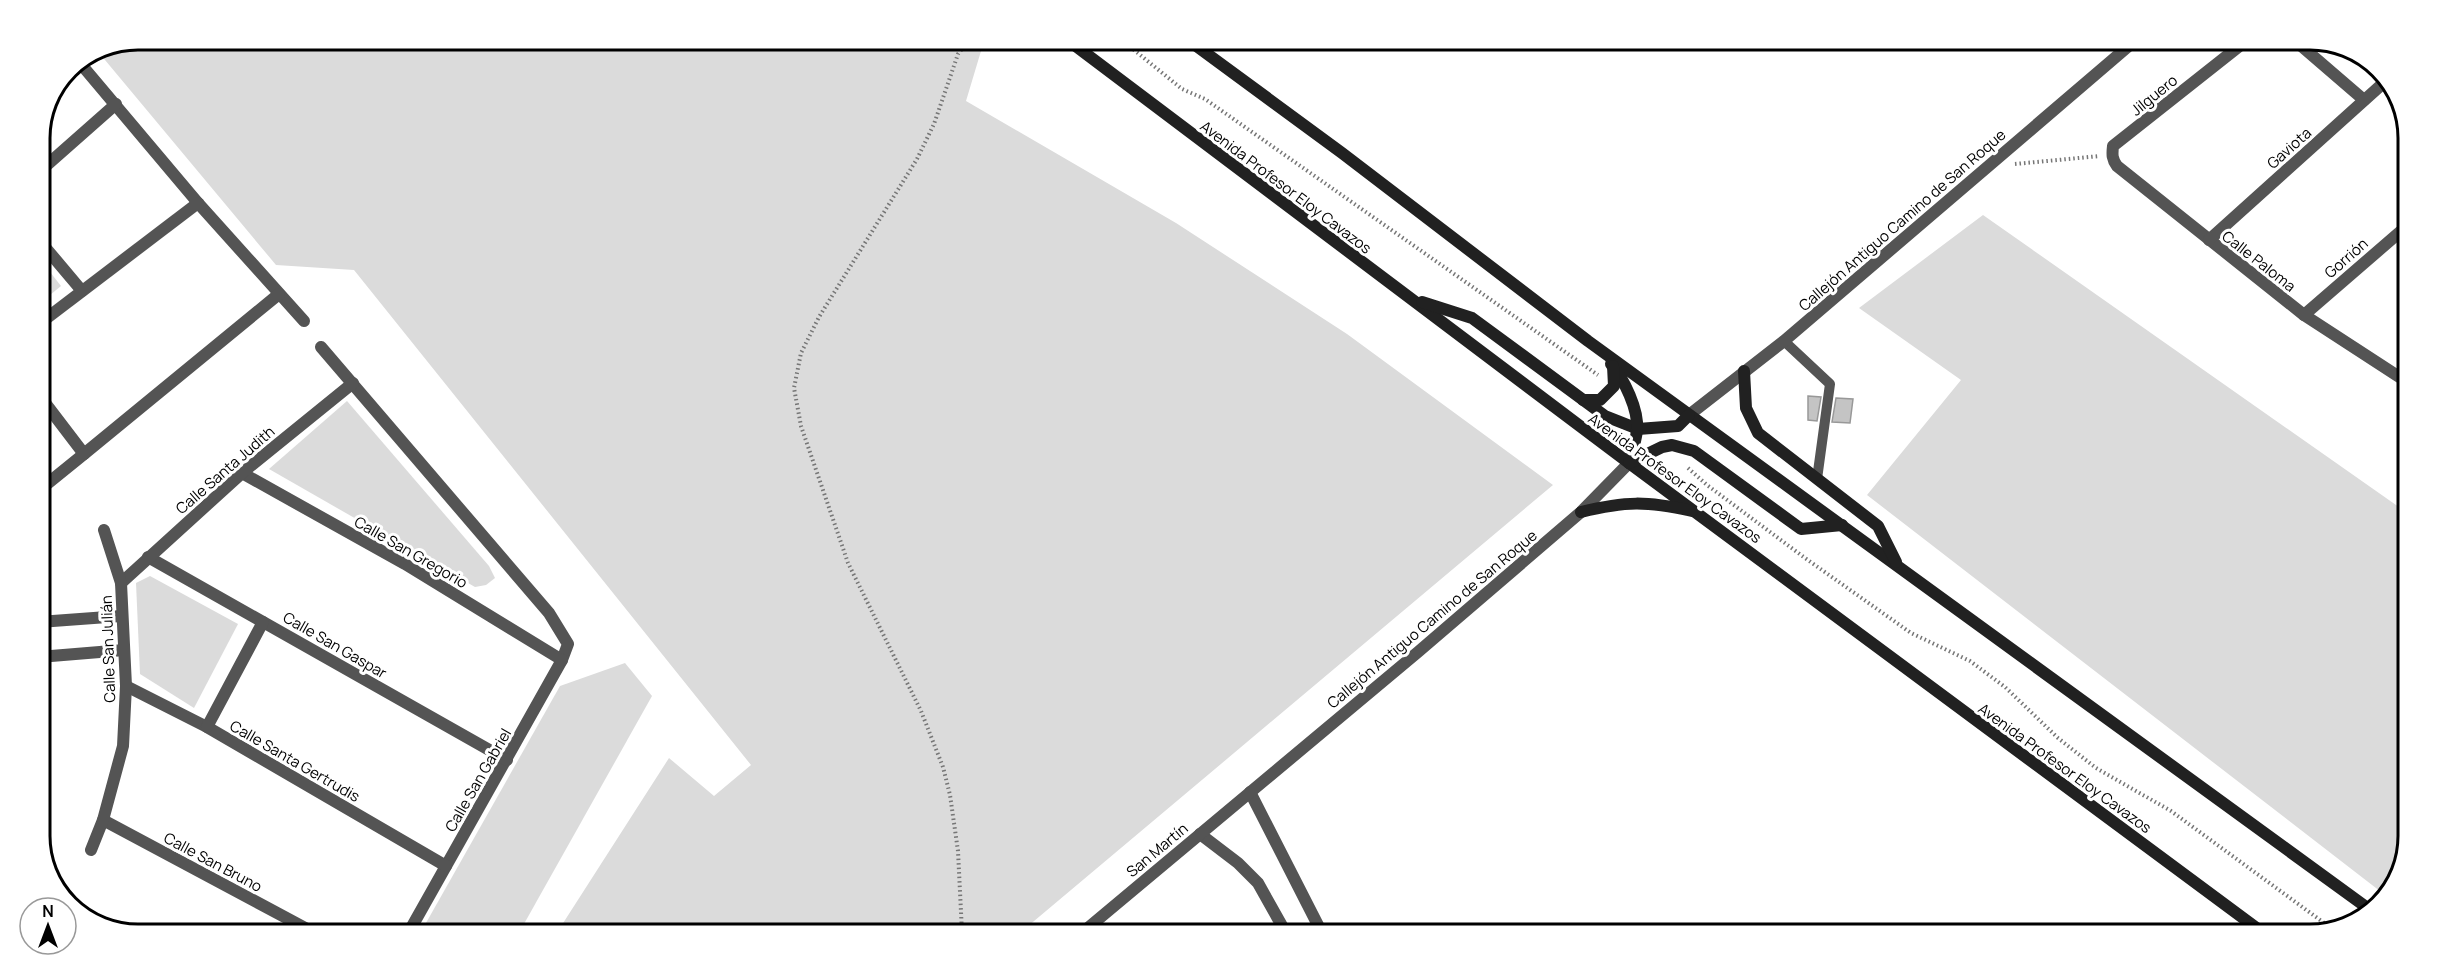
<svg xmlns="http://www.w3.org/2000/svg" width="2448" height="974" font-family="Manrope,sans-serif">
<rect width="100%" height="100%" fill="#fff"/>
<g fill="#dbdbdb">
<path d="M137 39 984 41 966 101 1176 223 1347 334 1553 485 1021 932 558 931 669 758 714 796 751 765 354 270 276 265 100 54Z"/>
<path d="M1983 215 2406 512 2404 869 2385 895 1867 495 1961 380 1859 308Z"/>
<path d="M39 258 61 286 39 304Z"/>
<path d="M347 401 489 566 495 578 486 585 475 587 269 469Z"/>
<path d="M150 576 238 624 194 708 140 674 136 583Z"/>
<path d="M625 663 652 696 520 931 422 930 560 686Z"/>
</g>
<g fill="#c4c4c4" stroke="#989898" stroke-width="1.5">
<path d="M1808 396 1821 397 1817 421 1808 420Z"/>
<path d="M1836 398 1853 399 1850 423 1832 422Z"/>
</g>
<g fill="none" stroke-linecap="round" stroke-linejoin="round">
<g stroke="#767676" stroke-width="4" stroke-dasharray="1.5 3" stroke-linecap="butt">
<path d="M1123 41 1182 89 1205 99 1598 375"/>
<path d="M2015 164 2100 156"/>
<path d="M1688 468 1707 485 1805 558 1911 633 1970 661 2005 687 2058 738 2096 768 2171 811 2331 928"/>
<path d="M962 932 958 851 950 795 943 767 921 711 848 563 801 426 794 388 801 353 819 317 917 159 934 124 958 54 968 41"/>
</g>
<path stroke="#545454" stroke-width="10" d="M1784 341 1830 384 1817 479"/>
<g stroke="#545454" stroke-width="12">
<path d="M2242 44 2113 146C2112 155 2112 159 2117 166L2304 315 2407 382"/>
<path d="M2299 44 2364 100"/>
<path d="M80 63 198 203 304 321"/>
<path d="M39 172 116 104"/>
<path d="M39 240 82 291"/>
<path d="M2209 240 2389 78"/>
<path d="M2304 315 2408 225"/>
<path d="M39 324 198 203"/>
<path d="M321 347 549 613 568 644 562 660 410 930"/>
<path d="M39 395 84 454 279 294"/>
<path d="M1689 415 1784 341 2131 44"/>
<path d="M242 473 405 564 562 660"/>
<path d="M42 488 84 454"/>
<path d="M148 557 507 760"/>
<path d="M121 583 242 473 353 383"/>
<path d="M39 622 121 616"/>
<path d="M39 657 124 650"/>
<path d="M126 686 207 727 446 866"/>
<path d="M207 727 263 622"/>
<path d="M1250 792 1322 933"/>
<path d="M103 820 309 930"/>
<path d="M1200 834 1238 863 1258 883 1286 933"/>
<path d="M91 850 103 820 123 746 126 686 121 583 104 530"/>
<path d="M1083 932 1418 652 1581 512 1629 463"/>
</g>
<g stroke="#212121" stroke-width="12">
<path d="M1069 41 1629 463 2266 935"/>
<path d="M1191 42 1342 153 1588 341 2373 912"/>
<path d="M1422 302 1472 318 1605 416 1638 429 1678 426 1689 415"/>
<path d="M1611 364C1624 379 1639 410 1637 430 1636 441 1632 453 1629 463"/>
<path d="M1744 371 1746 408 1758 433 1878 526 1896 562"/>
<path d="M1583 400H1600L1614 386 1613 366"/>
<path d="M1629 463 1662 447 1672 445 1694 451 1801 529 1842 525"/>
<path d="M1581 512C1626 501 1646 501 1692 511"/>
</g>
</g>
<g text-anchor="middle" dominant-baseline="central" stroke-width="6" stroke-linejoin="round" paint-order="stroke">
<g font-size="15" fill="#000" stroke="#fff">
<text transform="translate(2154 95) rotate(-39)">Jilguero</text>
<text transform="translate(2289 148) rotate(-42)">Gaviota</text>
<text transform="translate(1286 187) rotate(37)">Avenida Profesor Eloy Cavazos</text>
<text transform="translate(1902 220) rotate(-41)">Callejón Antiguo Camino de San Roque</text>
<text transform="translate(2346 258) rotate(-41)">Gorrión</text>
<text transform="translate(2259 261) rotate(38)">Calle Paloma</text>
<text transform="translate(225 470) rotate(-41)">Calle Santa Judith</text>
<text transform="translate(1675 478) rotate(36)">Avenida Profesor Eloy Cavazos</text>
<text transform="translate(411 552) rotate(30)">Calle San Gregorio</text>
<text transform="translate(1432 619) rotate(-40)">Callejón Antiguo Camino de San Roque</text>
<text transform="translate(335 645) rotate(30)">Calle San Gaspar</text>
<text transform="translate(108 649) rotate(-92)">Calle San Julián</text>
<text transform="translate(295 761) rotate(30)">Calle Santa Gertrudis</text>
<text transform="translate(2065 768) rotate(36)">Avenida Profesor Eloy Cavazos</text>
<text transform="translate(478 780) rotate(-60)">Calle San Gabriel</text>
<text transform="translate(1157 850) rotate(-40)">San Martín</text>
<text transform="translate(213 862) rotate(28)">Calle San Bruno</text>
</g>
</g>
<path d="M0 0H2448V974H0ZM138 50H2310A88 88 0 0 1 2398 138V836A88 88 0 0 1 2310 924H138A88 88 0 0 1 50 836V138A88 88 0 0 1 138 50Z" fill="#fff" fill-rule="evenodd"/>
<path fill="none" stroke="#000" stroke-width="3" d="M138 50H2310A88 88 0 0 1 2398 138V836A88 88 0 0 1 2310 924H138A88 88 0 0 1 50 836V138A88 88 0 0 1 138 50Z"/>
<g transform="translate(48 926)"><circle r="28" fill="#ffffff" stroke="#999999" stroke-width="1.5"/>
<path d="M0-4.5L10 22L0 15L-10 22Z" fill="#000000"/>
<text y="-9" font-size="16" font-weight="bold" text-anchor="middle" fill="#000000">N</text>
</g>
</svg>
